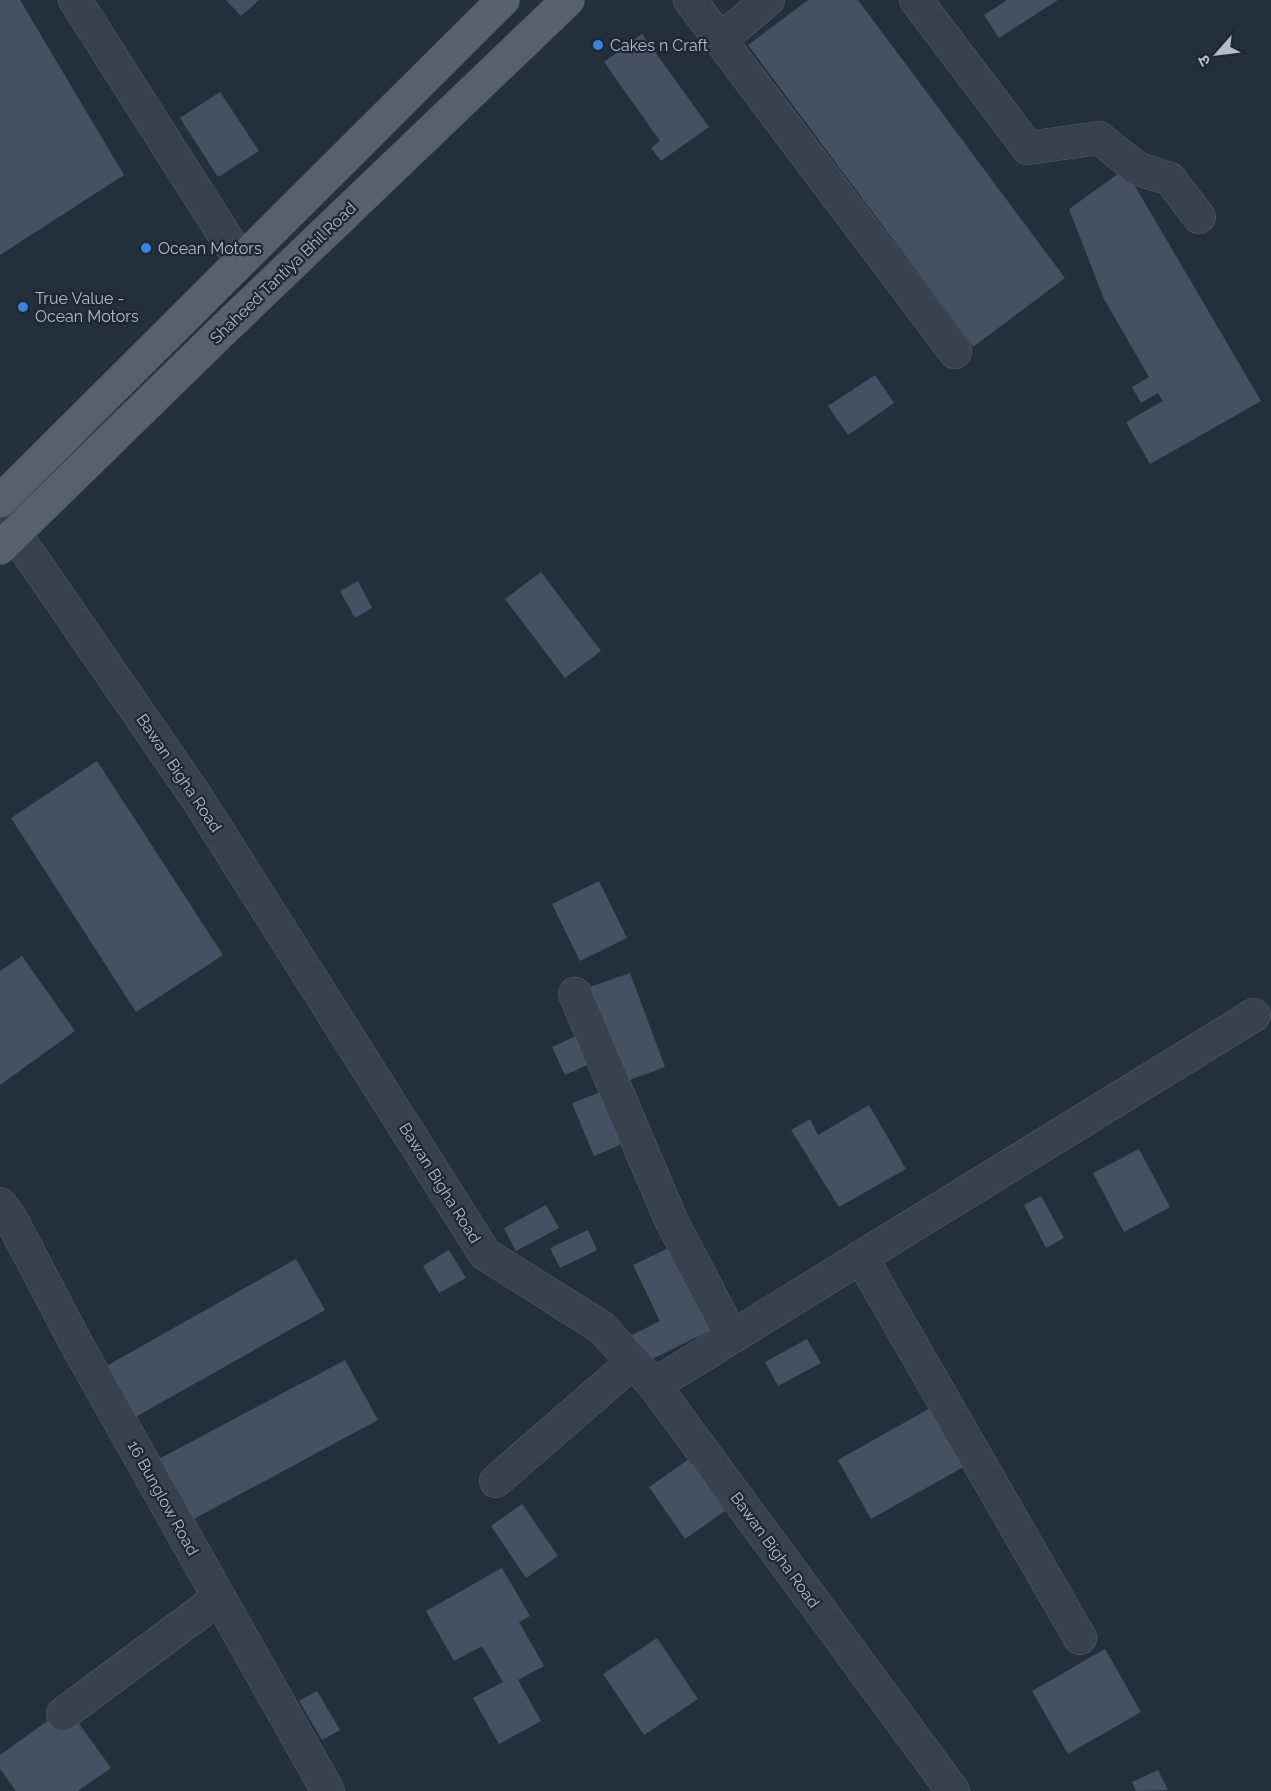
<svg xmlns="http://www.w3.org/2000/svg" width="1271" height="1791" font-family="Raleway,'Noto Sans Devanagari',sans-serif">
<rect width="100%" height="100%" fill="#242f3e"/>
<g fill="#455162">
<path d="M0 0H20L124 175 0 255Z"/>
<path d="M226 0H259L241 16Z"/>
<path d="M808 0H858L1065 278 973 347 748 45Z"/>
<path d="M1007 0H1058L999 38 984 15Z"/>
<path d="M642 34 709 127 661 161 651 148 660 141 604 62Z"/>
<path d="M220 92 259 151 218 177 180 118Z"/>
<path d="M1125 169 1261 401 1150 464 1126 422 1163 401 1158 393 1141 403 1132 387 1149 377 1104 299 1069 209Z"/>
<path d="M875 375 894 403 848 435 828 406Z"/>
<path d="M541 572 601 651 565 678 505 599Z"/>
<path d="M358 581 372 608 355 618 340 591Z"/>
<path d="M97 761 223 955 136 1012 11 818Z"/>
<path d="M599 881 627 938 580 961 552 904Z"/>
<path d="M22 956 75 1031 0 1085V971Z"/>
<path d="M630 973 665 1067 624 1082 590 987Z"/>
<path d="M583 1033 596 1061 565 1075 552 1047Z"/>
<path d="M601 1092 622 1144 594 1156 572 1103Z"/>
<path d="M869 1105 906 1169 839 1207 791 1130 810 1119 818 1135Z"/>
<path d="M1139 1149 1170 1207 1124 1232 1093 1173Z"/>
<path d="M1041 1196 1064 1238 1046 1248 1024 1205Z"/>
<path d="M546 1205 559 1228 516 1251 504 1228Z"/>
<path d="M588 1230 597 1250 560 1268 550 1248Z"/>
<path d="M677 1244 717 1327 642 1364 628 1337 660 1321 633 1265Z"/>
<path d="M449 1250 466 1278 439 1293 423 1266Z"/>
<path d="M296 1259 325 1310 132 1419 103 1368Z"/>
<path d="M807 1339 821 1363 778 1386 765 1362Z"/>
<path d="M345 1360 378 1420 192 1520 159 1459Z"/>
<path d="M934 1406 967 1465 871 1519 838 1460Z"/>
<path d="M689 1459 725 1511 685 1539 649 1487Z"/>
<path d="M522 1504 558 1556 526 1578 491 1526Z"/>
<path d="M502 1568 530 1616 519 1622 544 1666 518 1680 541 1721 499 1744 473 1698 503 1682 482 1646 454 1661 426 1611Z"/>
<path d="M657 1638 698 1699 644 1735 603 1674Z"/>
<path d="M1105 1649 1141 1712 1068 1754 1032 1691Z"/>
<path d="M317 1691 340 1730 322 1740 299 1701Z"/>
<path d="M67 1707 111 1768 78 1791H16L0 1769V1755Z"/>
<path d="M1158 1770 1168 1790 1136 1791 1132 1782Z"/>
</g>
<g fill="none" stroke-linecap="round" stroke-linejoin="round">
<defs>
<g id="minor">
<path d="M75 0 241 261"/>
<path d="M690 0 955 352"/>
<path d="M916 0 1028 148 1099 138 1138 169 1170 179 1199 217"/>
<path d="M720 40 768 0"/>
<path d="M0 512 197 798 485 1254 601 1327 654 1385 953 1791"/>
<path d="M575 994 672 1222 732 1337"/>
<path d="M0 1204 11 1219 77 1345 328 1791"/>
<path d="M861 1257 1080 1638"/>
<path d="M654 1385 1254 1015"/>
<path d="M496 1481 633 1362"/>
<path d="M63 1714 219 1598"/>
</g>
<g id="major">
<path d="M0 501 503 0"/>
<path d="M0 548 220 333 568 0"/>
</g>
</defs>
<use href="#minor" stroke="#565f6c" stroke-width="34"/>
<use href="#major" stroke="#414a57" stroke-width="34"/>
<use href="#minor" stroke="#38414e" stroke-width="33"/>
<use href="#major" stroke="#56606e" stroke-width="33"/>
</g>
<g fill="#3f7fe0" stroke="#1d2633" stroke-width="2">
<circle cx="598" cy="45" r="6"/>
<circle cx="146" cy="248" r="6"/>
<circle cx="23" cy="307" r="6"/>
</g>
<g text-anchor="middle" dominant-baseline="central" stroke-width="4.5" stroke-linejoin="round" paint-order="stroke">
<g font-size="16" fill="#b4bcc9" stroke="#1d2633" text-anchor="start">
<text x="610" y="45">Cakes n Craft</text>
<text x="158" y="248">Ocean Motors</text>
<text x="35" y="298">True Value -<tspan x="35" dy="18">Ocean Motors</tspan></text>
</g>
<g font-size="16" fill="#b4bcc9" stroke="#1d2633">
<text transform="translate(283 273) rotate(-44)">Shaheed Tantiya Bhil Road</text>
<text transform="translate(179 773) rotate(56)">Bawan Bigha Road</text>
<text transform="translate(440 1183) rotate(58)">Bawan Bigha Road</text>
<text transform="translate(163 1498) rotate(61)">16 Bunglow Road</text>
<text transform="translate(775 1550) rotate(54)">Bawan Bigha Road</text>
</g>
</g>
<g transform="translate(1217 54) rotate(242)" stroke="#1d2633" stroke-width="4.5" paint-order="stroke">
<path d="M0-4.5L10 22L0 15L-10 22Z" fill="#b4bcc9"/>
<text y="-9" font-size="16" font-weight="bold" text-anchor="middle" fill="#b4bcc9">उ</text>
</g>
</svg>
